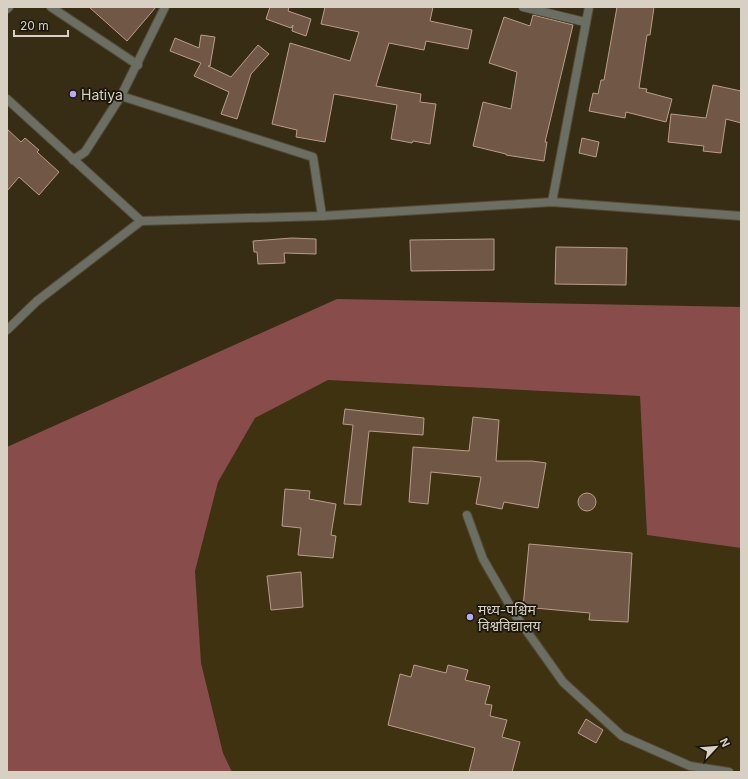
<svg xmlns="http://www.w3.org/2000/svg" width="748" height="779" font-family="Inter,'Noto Sans Devanagari',sans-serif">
<rect width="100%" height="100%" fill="#372d14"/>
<path fill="#3f3211" d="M328 380 640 396 647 535 741 548V772H232L223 753 201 663 195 571 218 482 255 418Z"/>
<path fill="#884d4a" d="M337 299 741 307V548L647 535 640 396 328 380 255 418 218 482 195 571 201 663 223 753 232 772H7V447Z"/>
<g fill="#705746" stroke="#b99d8b">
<path d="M89 7H156L127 41Z"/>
<path d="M270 7H289L288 11 311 19 306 36 292 31 293 25 291 28 266 19Z"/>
<path d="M325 7H433L430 21 472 30 468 49 426 41 424 50 389 43 376 86 421 94 420 102 436 104 430 144 413 141 412 143 391 139 397 105 334 94 325 142 296 137 297 130 272 124 290 43 350 61 359 32 321 24Z"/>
<path d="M617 7H654L650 35H647L639 88 647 89 646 92 672 99 666 122 626 112 625 118 589 111 593 93 598 94 601 80H604Z"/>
<path d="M533 15 573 25 545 142H547L544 161 506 155V154L473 146 483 102 511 109 517 72 489 63 504 17 530 26Z"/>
<path d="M201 35 215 37 210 66H208L231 77 258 45 269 54 251 74 237 119 221 114 229 92 194 76 201 63 170 51 175 38 199 48Z"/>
<path d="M713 85 741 91V123L726 119 721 153 703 151 704 146 668 142 671 114 706 118Z"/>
<path d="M7 129 21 142 25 138 39 150 37 152 59 172 39 195 19 177 7 191Z"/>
<path d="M582 138 599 142 596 157 579 153Z"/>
<path d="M292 238 316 239V254L284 253 285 263 258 264 257 252H254L253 241Z"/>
<path d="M494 239V270L411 271 410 240Z"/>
<path d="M556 247 627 248 626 285 555 284Z"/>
<path d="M345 409 424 418 423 435 369 431 361 505 344 504 353 425 343 424Z"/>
<path d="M473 417 499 420 496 461H532L546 463 538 508 504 502 502 509 476 504 481 477 431 472 428 504 409 502 413 447 469 451Z"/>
<path d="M285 489 310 491 309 499 336 504 331 535 336 536 333 558 298 555 301 528 282 526Z"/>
<circle cx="587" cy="502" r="9"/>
<path d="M529 544 632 553 628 622 589 620 590 613 523 607Z"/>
<path d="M301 572 303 607 271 610 267 576Z"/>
<path d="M414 665 446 673 448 665 468 670 465 680 490 686 485 704 492 705 490 716 507 720 502 737 520 742 512 772H469L475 748 388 725 400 674 411 677Z"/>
<path d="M586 719 603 730 596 743 578 733Z"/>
</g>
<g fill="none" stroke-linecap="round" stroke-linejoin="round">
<defs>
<path id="service" d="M467 515 483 559 516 616 563 682 622 736 690 766 729 772"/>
<g id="minor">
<path d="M51 7 138 65"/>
<path d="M523 7 585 22"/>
<path d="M7 9 9 7"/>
<path d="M121 96 313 157 322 216"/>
<path d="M73 160 85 152 121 96 165 7"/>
<path d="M7 330 37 301 141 221"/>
</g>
<g id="tertiary">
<path d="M7 99 141 221 322 216 552 202 741 216"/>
<path d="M552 202 589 7"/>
</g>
</defs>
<use href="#service" stroke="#544b34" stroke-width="10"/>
<use href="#minor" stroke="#544b34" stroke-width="10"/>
<use href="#tertiary" stroke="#544b34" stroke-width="10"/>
<use href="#service" stroke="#6b6e62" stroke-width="8"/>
<use href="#minor" stroke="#6b6e62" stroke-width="8"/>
<use href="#tertiary" stroke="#6b6e62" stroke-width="8"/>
</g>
<g fill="#b5acf8" stroke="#1b160b" stroke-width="1.5">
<circle cx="73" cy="94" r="4"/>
<circle cx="470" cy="617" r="4"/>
</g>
<g text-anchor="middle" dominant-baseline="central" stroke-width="3.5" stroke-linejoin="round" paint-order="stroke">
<g font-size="14" fill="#d8d1c3" stroke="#1b160b" text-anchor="start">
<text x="81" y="94">Hatiya</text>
<text x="478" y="609">मध्य-पश्चिम<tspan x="478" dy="16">विश्वविद्यालय</tspan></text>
</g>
</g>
<rect width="748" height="779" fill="none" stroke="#d8d1c3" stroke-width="16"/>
<g transform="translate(716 747) rotate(64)" stroke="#1b160b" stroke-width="3" paint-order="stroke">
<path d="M0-3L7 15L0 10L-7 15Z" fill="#d8d1c3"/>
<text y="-6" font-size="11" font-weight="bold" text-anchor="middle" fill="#d8d1c3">N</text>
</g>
<path d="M14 30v6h54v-6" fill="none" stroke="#d8d1c3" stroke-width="2"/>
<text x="20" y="30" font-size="12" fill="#d8d1c3" stroke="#1b160b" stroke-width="3" paint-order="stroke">20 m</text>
</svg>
